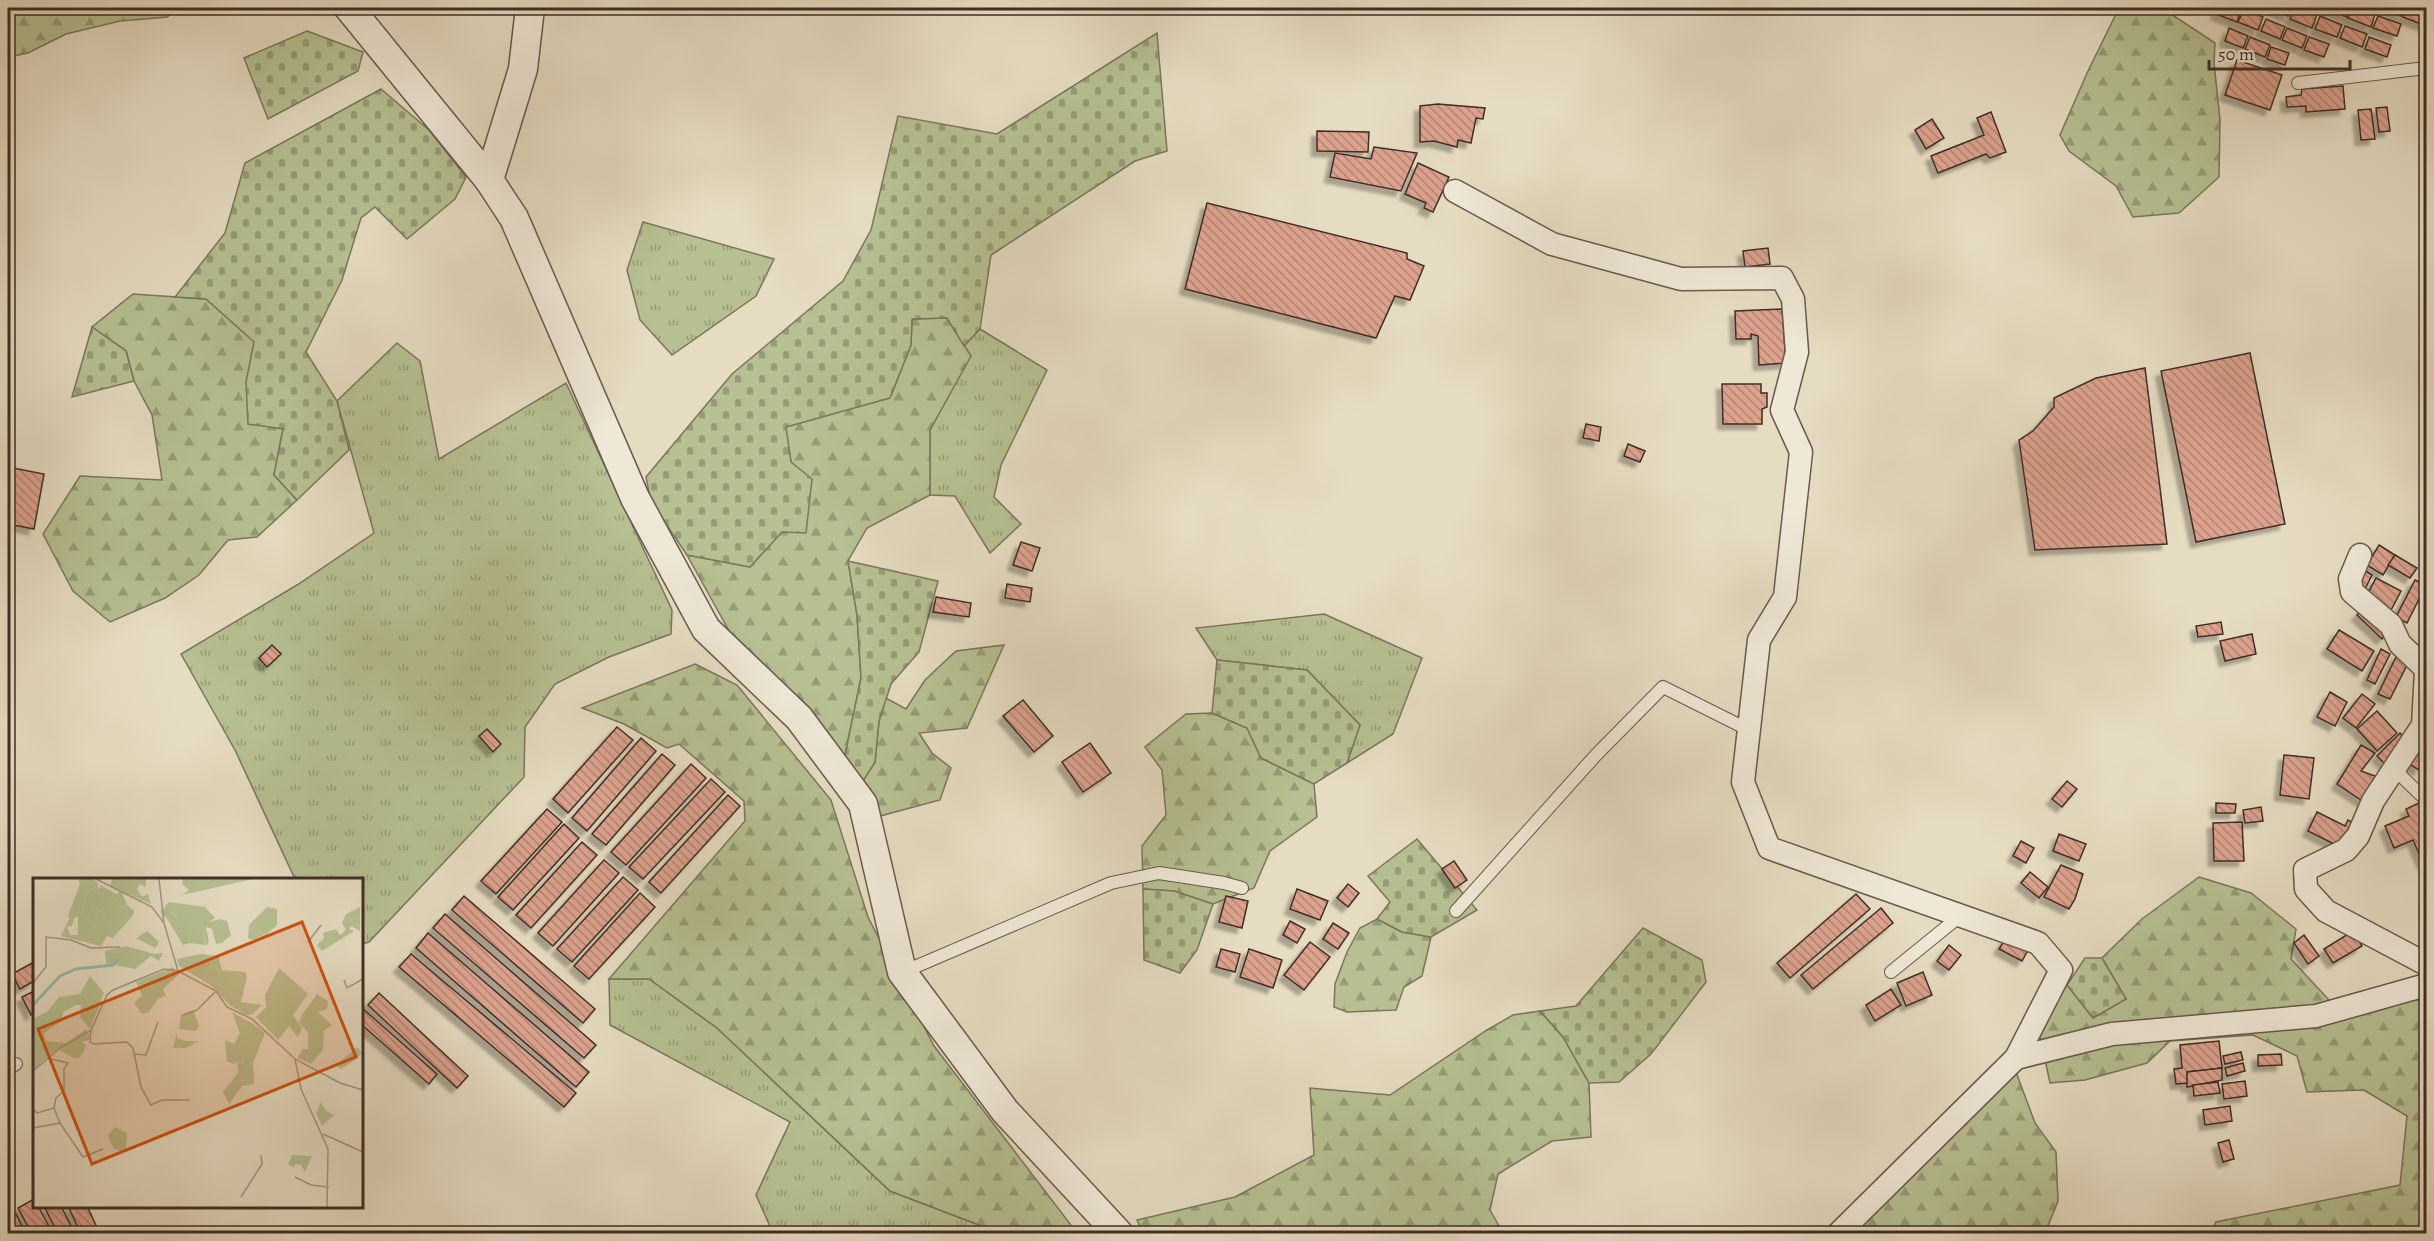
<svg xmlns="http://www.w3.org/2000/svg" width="2434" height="1241" font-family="Alegreya,serif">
<defs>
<pattern id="grass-tufts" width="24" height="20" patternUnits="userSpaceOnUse" patternTransform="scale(1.5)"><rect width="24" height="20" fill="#b6c092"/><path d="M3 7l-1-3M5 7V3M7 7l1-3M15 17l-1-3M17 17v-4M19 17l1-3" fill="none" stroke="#959c77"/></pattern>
<pattern id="forest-firs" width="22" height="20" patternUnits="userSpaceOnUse" patternTransform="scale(1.5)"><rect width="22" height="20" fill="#b6c092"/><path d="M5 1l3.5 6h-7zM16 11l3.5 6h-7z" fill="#959c77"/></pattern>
<pattern id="cemetery-stones" width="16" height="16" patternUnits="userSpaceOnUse" patternTransform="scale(1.5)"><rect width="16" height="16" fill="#b6c092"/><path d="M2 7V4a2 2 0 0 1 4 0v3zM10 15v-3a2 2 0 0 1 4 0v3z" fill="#959c77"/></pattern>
<pattern id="building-back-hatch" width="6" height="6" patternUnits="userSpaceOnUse" patternTransform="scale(1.5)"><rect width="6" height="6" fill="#dca28e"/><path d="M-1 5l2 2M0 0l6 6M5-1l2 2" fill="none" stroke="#b48474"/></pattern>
<filter id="shadow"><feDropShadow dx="-5.5" dy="5.5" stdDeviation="1.5" flood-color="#0004"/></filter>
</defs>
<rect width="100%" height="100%" fill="#e6dcc2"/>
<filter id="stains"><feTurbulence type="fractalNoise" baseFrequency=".00333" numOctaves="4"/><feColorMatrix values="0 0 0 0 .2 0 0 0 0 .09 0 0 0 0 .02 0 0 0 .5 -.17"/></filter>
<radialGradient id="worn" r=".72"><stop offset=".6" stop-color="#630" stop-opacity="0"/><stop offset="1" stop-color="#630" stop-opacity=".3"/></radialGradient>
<g fill="url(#grass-tufts)" stroke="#7b765c" stroke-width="1.5">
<path d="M643 222 774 259 756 296 672 355 640 320 627 270Z"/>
<path d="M980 329 1047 370 1001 465 994 497 1021 524 990 553 955 496 930 495V430L970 356 964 346Z"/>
<path d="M397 343 420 361 439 459 566 383 672 610 671 634 609 657 555 684 525 727 524 777 369 942 362 944V880L295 879 235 750 181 654 297 585 374 533 337 401Z"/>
<path d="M1324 614 1422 658 1393 734 1347 763 1360 725 1307 670 1217 660 1196 628Z"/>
<path d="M609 979H649L717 1028 890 1191 1000 1233H773L756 1195 790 1122 610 1025Z"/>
</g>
<g fill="url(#forest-firs)" stroke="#7b765c" stroke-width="1.5">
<path d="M8 8H181L167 17 120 21 66 34 28 53 8 57Z"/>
<path d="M2119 8H2162L2215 43 2214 63 2220 120 2219 177 2179 213 2133 217 2116 186 2069 151 2060 135 2088 71Z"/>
<path d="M133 294 206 299 255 342 246 382 283 429 274 475 297 500 257 537 228 540 199 575 165 598 110 622 73 591 43 534 80 476 162 480 152 415 134 381 126 351 92 327Z"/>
<path d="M947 318 971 356 930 430V495L867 528 848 561 857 615 861 678 845 755 763 665 732 636 687 555 750 567 782 531 791 462 785 427 890 398 911 345 912 319Z"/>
<path d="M1004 645 967 728 919 733 932 753 951 768 940 800 880 816 863 781 875 762 879 721 886 698 906 709 925 680 956 651Z"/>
<path d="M695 664 737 685 831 800 868 917 934 1046 1077 1233H1000L890 1191 717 1028 649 979H609L745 821 744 801 679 744 667 748 624 724 582 708Z"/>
<path d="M1212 713 1247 728 1261 758 1314 784 1317 817 1270 851 1254 888 1213 904 1174 891 1143 889 1142 846 1166 815 1162 770 1145 747 1186 714Z"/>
<path d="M2199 877 2251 893 2296 929 2291 959 2329 1000 2291 1026 2426 998V1233H2210L2216 1222 2400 1185 2407 1116 2364 1090 2307 1092 2297 1056 2253 1035 2170 1041 2147 1063 2085 1080 2050 1083 2038 1027 2067 985 2093 1018 2126 999 2102 958 2142 919Z"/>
<path d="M1377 919 1402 932 1431 937 1422 976 1404 987 1396 1010 1347 1012 1334 1007 1335 984 1347 952 1360 928Z"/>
<path d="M1540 1011 1563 1037 1589 1083 1591 1137 1552 1141 1498 1174 1490 1210 1503 1233 1143 1234 1137 1220 1235 1197 1314 1155 1310 1088 1390 1095 1487 1030 1513 1015Z"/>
<path d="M2016 1072 2035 1123 2056 1152 2058 1201 2045 1233 1850 1234Z"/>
</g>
<g fill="url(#cemetery-stones)" stroke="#7b765c" stroke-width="1.5">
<path d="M307 31 363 52 358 71 268 119 244 58Z"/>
<path d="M1157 33 1167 151 1135 161 991 255 980 329 964 346 947 318 912 319 911 345 890 398 786 427 791 462 812 479 806 533 782 532 750 567 687 555 651 502 646 477 732 374 843 281 871 230 898 116 997 134Z"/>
<path d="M381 89 429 130 466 177 455 199 407 239 375 207 361 218 342 280 306 352 337 401 349 450 297 500 274 475 283 429 248 424 246 382 254 342 206 299 175 297 225 233 245 163Z"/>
<path d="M92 327 126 351 134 381 72 397Z"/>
<path d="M848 561 938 581 919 652 891 684 879 721 875 762 863 781 845 755 861 678 857 615Z"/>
<path d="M1217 660 1307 670 1360 725 1347 763 1314 784 1261 758 1247 728 1212 713Z"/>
<path d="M1417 839 1477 910 1431 937 1402 932 1377 919 1390 902 1368 876Z"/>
<path d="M1143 889 1174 891 1213 904 1197 950 1180 973 1144 960Z"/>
<path d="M1643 928 1702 960 1706 982 1651 1054 1619 1082 1589 1083 1563 1037 1540 1011 1576 1006Z"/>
<path d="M2085 958H2102L2126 999 2093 1018 2067 985Z"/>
</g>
<g fill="url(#building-back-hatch)" stroke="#402d25" stroke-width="1.5" filter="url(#shadow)">
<path d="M2218 8 2241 9 2237 22 2216 14Z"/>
<path d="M2269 8H2291L2288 16Z"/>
<path d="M2295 8 2317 14 2312 28 2290 19Z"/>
<path d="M2324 8H2350L2347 17Z"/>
<path d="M2352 8H2360L2375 14 2371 27 2348 18Z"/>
<path d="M2382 8H2405L2401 16Z"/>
<path d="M2407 8H2418L2426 11V26L2403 17Z"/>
<path d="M2244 9 2263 17 2258 30 2238 22Z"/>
<path d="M2320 16 2342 25 2337 37 2315 29Z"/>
<path d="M2378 16 2401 24 2397 36 2373 28Z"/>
<path d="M2266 19 2285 27 2280 39 2261 31Z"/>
<path d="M2345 26 2367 34 2362 47 2340 38Z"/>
<path d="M2229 28 2248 36 2243 48 2225 41Z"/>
<path d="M2287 28 2307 36 2302 48 2282 40Z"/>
<path d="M2250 37 2270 45 2265 57 2245 49Z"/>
<path d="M2309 37 2329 44 2324 57 2304 50Z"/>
<path d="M2369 37 2391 45 2387 57 2365 49Z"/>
<path d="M2271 47 2289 53 2285 65 2267 59Z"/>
<path d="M2237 60 2282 75 2270 110 2225 95Z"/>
<path d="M2343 86 2345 109 2306 112V106L2287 107 2286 97 2301 95 2302 89Z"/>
<path d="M1438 104 1485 108 1483 119 1476 118 1471 143 1458 140 1457 147 1434 141 1420 142V106Z"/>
<path d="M2387 107 2390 131 2379 132 2376 108Z"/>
<path d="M2371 109 2375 139 2361 140 2358 110Z"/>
<path d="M1991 112 2006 152 1990 158 1986 154 1938 173 1931 156 1984 135 1977 118Z"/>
<path d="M1932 119 1944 138 1926 149 1915 130Z"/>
<path d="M1317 131 1369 132 1368 152 1317 151Z"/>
<path d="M1374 147 1417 153 1401 191 1330 177 1335 153 1371 159Z"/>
<path d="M1418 163 1449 177 1433 212 1424 208 1426 203 1405 194Z"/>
<path d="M1207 203 1407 253V259L1424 266 1410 300 1395 296 1376 338 1185 289Z"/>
<path d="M1768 248 1770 264 1745 267 1743 251Z"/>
<path d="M1782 309 1786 363 1759 365 1758 336 1751 334V339H1736L1735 311Z"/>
<path d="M2250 353 2285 524 2196 542 2161 371Z"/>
<path d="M2145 368 2167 544 2035 550 2019 440 2033 431 2054 407V398L2096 378Z"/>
<path d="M1722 384H1761V393H1767V407L1762 409V424H1723Z"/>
<path d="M1586 424 1601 427 1599 441 1583 438Z"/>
<path d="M1628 444 1645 451 1640 462 1624 456Z"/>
<path d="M8 467 44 474 34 529 8 524Z"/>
<path d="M1021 542 1040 548 1032 571 1013 565Z"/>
<path d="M2379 545 2395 555 2383 575 2367 565Z"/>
<path d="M2395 555 2417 568 2410 578 2388 565Z"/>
<path d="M2364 570 2372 575 2364 591 2355 586Z"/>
<path d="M2376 578 2401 591 2390 612 2365 599Z"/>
<path d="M2415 580 2426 585 2407 623 2396 617Z"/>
<path d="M1007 584 1032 588 1030 602 1005 598Z"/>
<path d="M936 597 971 603 969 617 933 612Z"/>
<path d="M2364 608 2389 631 2382 639 2357 615Z"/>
<path d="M2221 622 2223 634 2198 637 2196 626Z"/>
<path d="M2339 630 2374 651 2362 671 2327 649Z"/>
<path d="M2252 634 2256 654 2225 661 2220 641Z"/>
<path d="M272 645 281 654 267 667 259 658Z"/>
<path d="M2381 649 2390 654 2375 684 2367 680Z"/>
<path d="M2397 655 2409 661 2390 699 2378 694Z"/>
<path d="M2330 692 2347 702 2335 726 2317 717Z"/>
<path d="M2362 694 2375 704 2356 728 2343 718Z"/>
<path d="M1023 700 1053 736 1034 752 1003 716Z"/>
<path d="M2377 711 2397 733 2377 751 2357 729Z"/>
<path d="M617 727 633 740 568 813 553 799Z"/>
<path d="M487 729 501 744 493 752 479 736Z"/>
<path d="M2400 733 2409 742 2386 765 2377 756Z"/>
<path d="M2426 737V756L2419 770 2406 762Z"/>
<path d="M641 738 656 751 587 831 572 818Z"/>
<path d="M1090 743 1111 773 1083 792 1062 762Z"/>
<path d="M2361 745 2375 753 2361 771 2380 778 2364 802 2337 784Z"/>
<path d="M662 754 675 765 606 845 592 834Z"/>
<path d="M2284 755 2314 758 2309 799 2280 795Z"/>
<path d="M691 764 706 778 626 865 611 852Z"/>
<path d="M711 779 725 792 643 879 629 867Z"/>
<path d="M2067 781 2077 789 2062 807 2052 799Z"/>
<path d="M728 795 740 806 661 893 649 882Z"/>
<path d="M2423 801 2426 808V816L2423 818 2426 825V863L2424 865 2413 840 2394 848 2385 826 2409 816 2406 809Z"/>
<path d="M2216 803 2236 804 2235 813H2216Z"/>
<path d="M2261 807 2263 821 2245 823 2243 810Z"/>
<path d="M547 809 562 822 496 894 481 881Z"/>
<path d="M2317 812 2345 826 2348 820 2355 824 2336 845 2308 831Z"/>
<path d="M2242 822 2244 861H2214L2213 823Z"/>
<path d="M564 824 579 838 513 910 498 897Z"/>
<path d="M2059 834 2086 844 2079 861 2053 851Z"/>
<path d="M2021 841 2034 848 2026 863 2013 856Z"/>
<path d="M582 842 597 855 531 928 516 915Z"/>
<path d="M604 860 619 873 553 946 538 933Z"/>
<path d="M1454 861 1467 880 1455 888 1442 869Z"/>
<path d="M2061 865 2083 874 2075 899 2069 909 2044 897Z"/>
<path d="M2030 872 2048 887 2039 898 2021 883Z"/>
<path d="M623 877 638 890 572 962 557 949Z"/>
<path d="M1348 884 1359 893 1348 907 1337 898Z"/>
<path d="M1297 889 1328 901 1320 920 1290 909Z"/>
<path d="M640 893 655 907 589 979 574 966Z"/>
<path d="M1856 894 1870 909 1790 978 1777 963Z"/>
<path d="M464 896 595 1009 583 1023 452 910Z"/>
<path d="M1226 896 1248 901 1242 928 1219 922Z"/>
<path d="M1881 908 1893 923 1813 989 1801 975Z"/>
<path d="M445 914 596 1045 584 1058 433 928Z"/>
<path d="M1290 921 1305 929 1297 943 1283 935Z"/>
<path d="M1333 923 1349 933 1338 949 1323 939Z"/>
<path d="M2353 931 2362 946 2333 963 2324 949Z"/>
<path d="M428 933 589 1072 576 1087 416 948Z"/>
<path d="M2304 935 2319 956 2308 964 2294 943Z"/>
<path d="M2006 938 2028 950 2022 961 1999 949Z"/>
<path d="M1310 942 1330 957 1304 990 1284 975Z"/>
<path d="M1949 945 1961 955 1949 970 1937 961Z"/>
<path d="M1221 949 1240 954 1235 972 1216 967Z"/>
<path d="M1249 949 1282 960 1273 988 1240 977Z"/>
<path d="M411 954 576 1093 564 1107 399 967Z"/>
<path d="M34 962V981L20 989 12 974Z"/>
<path d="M1923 972 1932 995 1906 1006 1897 983Z"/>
<path d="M1891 989 1901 1005 1875 1021 1866 1005Z"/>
<path d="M34 991V1013L31 1015 22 997Z"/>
<path d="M379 993 468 1076 457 1088 368 1005Z"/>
<path d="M362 1008 437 1074 429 1084 362 1025Z"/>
<path d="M2219 1041 2222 1068 2187 1072 2188 1083 2176 1084 2174 1069 2182 1068 2180 1045Z"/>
<path d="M2241 1052 2243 1060 2225 1064 2223 1056Z"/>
<path d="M2281 1054 2282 1065 2258 1066V1055Z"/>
<path d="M2243 1063 2245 1071 2227 1076 2225 1068Z"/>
<path d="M2222 1068V1080L2187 1087V1072Z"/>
<path d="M2245 1081 2247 1096 2224 1099 2222 1084Z"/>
<path d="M2218 1082 2220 1093 2194 1096 2193 1085Z"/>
<path d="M2230 1106 2232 1121 2205 1125 2203 1110Z"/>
<path d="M2229 1140 2234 1159 2223 1162 2218 1143Z"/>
<path d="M34 1199V1206H38L53 1234H32L18 1208Z"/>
<path d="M44 1206H61L75 1234H58Z"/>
<path d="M68 1206H87L100 1234H81Z"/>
<path d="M16 1214 26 1234H8V1218Z"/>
</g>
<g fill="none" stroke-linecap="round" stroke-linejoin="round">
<defs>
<g id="service">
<path d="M2298 83 2426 68"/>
<path d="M2394 769 2426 800"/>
<path d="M1456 911 1596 755 1663 687 1749 730"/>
<path d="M903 972 1111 883 1159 873 1224 883 1242 888"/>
<path d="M1891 972 1960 916"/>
<path d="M8 1069 16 1064"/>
</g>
<g id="minor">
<path d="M1455 191 1552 244 1681 279 1782 278 1793 299 1797 352 1782 410 1801 452 1785 597 1759 640 1743 782 1769 848 2038 943 2061 970 2016 1058 2112 1034 2316 1016 2426 985"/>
<path d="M2360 555 2350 579 2352 592 2391 625 2400 644 2426 669"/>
<path d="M2426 671 2423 725 2373 801 2358 836 2346 850 2305 870 2306 889 2326 911 2426 964"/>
<path d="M1838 1234 2016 1058"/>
</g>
<g id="tertiary">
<path d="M349 8 489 180 514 218 635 498 706 629 799 718 863 804 902 972 1005 1111 1119 1234"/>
<path d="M489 180 523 69 530 8"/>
</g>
</defs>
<use href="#service" stroke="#6a594c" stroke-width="14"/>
<use href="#minor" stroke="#6a594c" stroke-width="25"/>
<use href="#tertiary" stroke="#6a594c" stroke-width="31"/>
<use href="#service" stroke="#efe8d7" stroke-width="12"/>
<use href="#minor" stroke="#efe8d7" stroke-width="22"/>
<use href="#tertiary" stroke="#efe8d7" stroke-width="28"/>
</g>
<g transform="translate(33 878)">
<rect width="330" height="330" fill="#e6dcc2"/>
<path d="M150 1H220L149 17 156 12 149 6ZM65 5V10L79 17 89 28 73 36 60 29 54 41 65 48 55 59 68 68 28 58 37 40H41L39 48H34L37 57H45V37H49L53 16ZM93 68 121 76 130 75 126 83 118 78 102 91 73 85 72 73ZM168 76 185 78 189 92 212 94 214 99 175 89H159L144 81ZM246 90 275 116 260 137 269 150 265 159 256 148 245 162 223 139 233 129 232 117ZM144 155V160L152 163H166L153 170H140ZM192 162 201 166 203 186 194 184Z" fill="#b6c092"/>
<path d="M45 1H60L65 5 53 16 49 37 38 41 35 38 47 6ZM67 7 83 16 88 13 94 27 89 28 79 17 67 15ZM136 24 172 29 182 40 176 44 171 40 168 45 145 42 136 28 138 38 133 39 127 34ZM60 29 73 36 65 48 54 41ZM234 29 244 31V47L234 56 219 62 215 60 216 47ZM327 29V53L318 48 316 51 321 53 289 73 284 67 291 60 290 55 303 51 307 57 313 52 309 45 313 36ZM187 41 194 43 198 57 189 65 181 50ZM164 47 170 49 172 67 157 65 156 57ZM144 81 159 89H175L214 99 208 124 229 127 219 137H213L198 128 176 106 146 88ZM140 89 146 96 130 111 133 118 125 121 115 135H108L101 125 109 117 103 104ZM57 98 71 115 57 151 47 139 48 127H43L30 134 29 143 11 155 13 163 33 165 53 151 57 157 56 162 49 164 53 167 51 173 46 180H40L27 172 18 175 0 192V141L15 133 26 119 47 116ZM284 116 295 123 294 131 285 134 299 147 288 155 281 153 269 137ZM160 132 166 148 163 153 146 151 148 137ZM199 134 225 149 219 167 207 186 202 183 201 166 207 155ZM324 169 329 175 322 182 308 191 303 187ZM82 249 94 255 93 274 81 271 77 263 75 257ZM259 277 279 278 272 294 268 287 262 286 261 290 255 286Z" fill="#b6c092"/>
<path d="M79 1H113V9L107 6 104 11 109 19 115 16 118 26 77 8ZM94 27 101 33 100 37 80 60 74 58 68 68 56 65 55 59 79 28 83 31ZM135 28 142 29 140 36 145 41 149 34 155 36 157 43 168 45 171 39 176 44 187 41 181 50 193 51 194 54 185 57 189 65 183 66 179 51 173 49 176 64 173 68 170 49 164 47 163 54 156 57 157 65 150 67 133 39 138 37ZM114 53 126 64 122 70 103 60ZM269 137 278 144 281 153 291 154 290 172 278 186 265 180 269 171H275V154L266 145ZM225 149 232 155 220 185 221 206 209 208 196 226 190 214 205 195 204 184H210L209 175 219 167 213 156ZM288 224 293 233 301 237 289 248 283 235Z" fill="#b6c092"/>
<path fill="none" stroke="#97bcaf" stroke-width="3" d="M0 127 27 98 43 91 80 87 86 81"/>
<path fill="none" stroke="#a49683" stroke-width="1.5" d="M63 1 119 29 131 45 145 93 183 113 194 129 219 141 262 181 307 205 330 212M126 1 131 45M275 64 288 47M311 102 314 110 330 101M0 105 13 89V59L38 62 58 70 87 69M150 137 164 132 183 113M58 152 74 117 80 112 131 91 145 93M102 176 113 177 125 144M14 180 35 185 31 191V213L23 220 21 230 27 245 50 279 70 271M262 181 268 211 295 271 294 329M0 193 27 170 58 152 57 164 61 166 94 164 100 170 108 209 118 227 129 222H157M0 231 4 235 21 230M0 250 27 245M290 256 330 274M262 299 278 307 296 309M208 319 229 286 228 277"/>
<path fill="#cf5210" fill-opacity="0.15" stroke="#cf5210" stroke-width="3" d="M269 44 323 179 59 286 5 151Z"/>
<rect width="330" height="330" fill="none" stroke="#402d25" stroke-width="3"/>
</g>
<rect width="2434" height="1241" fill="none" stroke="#e6dcc2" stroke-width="30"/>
<rect x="9" y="9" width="2416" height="1223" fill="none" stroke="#402d25" stroke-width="3"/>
<rect x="15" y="15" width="2404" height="1211" fill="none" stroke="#402d25" stroke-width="1.5"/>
<path d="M2209 60v9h141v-9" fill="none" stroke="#402d25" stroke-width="3"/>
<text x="2218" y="60" font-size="18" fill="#402d25" stroke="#efe8d7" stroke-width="4.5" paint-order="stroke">50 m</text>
<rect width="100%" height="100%" filter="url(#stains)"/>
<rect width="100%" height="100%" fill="url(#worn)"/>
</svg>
